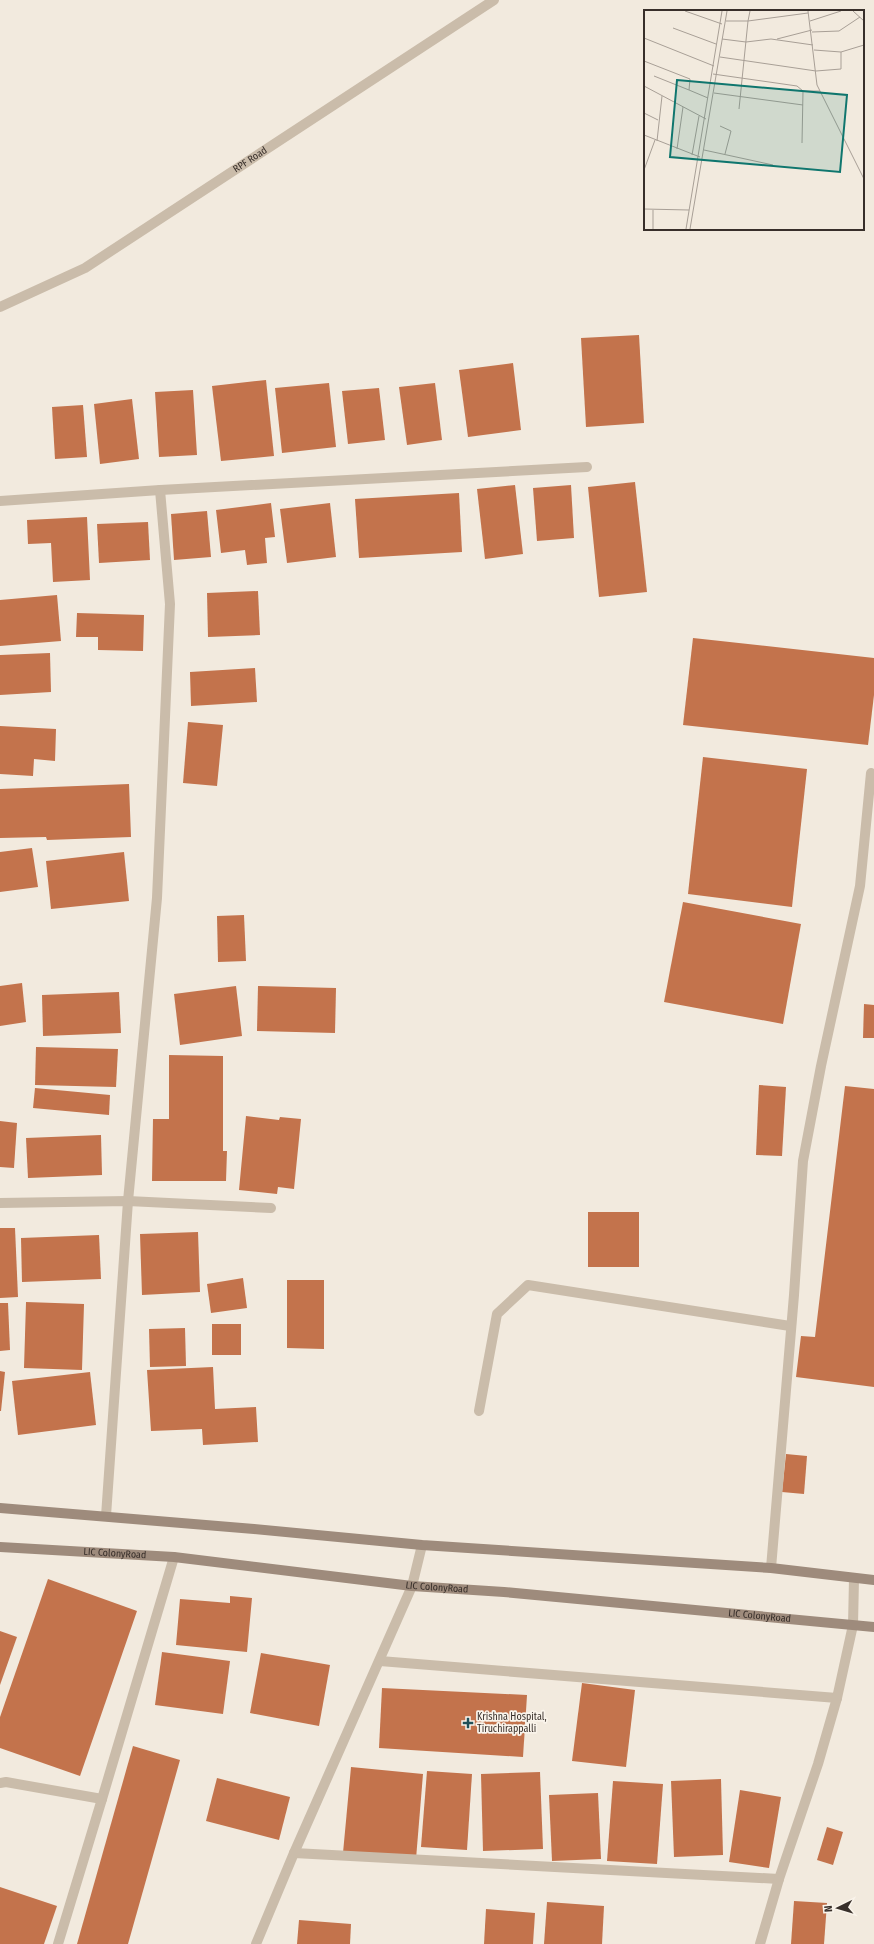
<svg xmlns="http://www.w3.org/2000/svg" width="874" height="1944" font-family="'Fira Sans Condensed',sans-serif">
<rect width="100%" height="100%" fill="#f2eade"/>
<g fill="#c3734c">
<path d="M639 335 644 423 586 427 581 338Z"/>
<path d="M513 363 521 430 468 437 459 370Z"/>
<path d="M266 380 274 456 221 461 212 386Z"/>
<path d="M329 383 336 447 282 453 275 388Z"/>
<path d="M435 383 442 440 407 445 399 387Z"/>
<path d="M379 388 385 440 348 444 342 391Z"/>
<path d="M193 390 197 455 159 457 155 392Z"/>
<path d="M132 399 139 459 100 464 94 404Z"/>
<path d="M83 405 87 457 55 459 52 407Z"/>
<path d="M635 482 647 592 599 597 588 487Z"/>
<path d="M515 485 523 554 485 559 477 489Z"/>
<path d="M571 485 574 538 537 541 533 488Z"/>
<path d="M459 493 462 552 359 558 355 499Z"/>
<path d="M271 503 275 537 265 538 267 563 247 565 245 550 221 553 216 510Z"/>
<path d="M330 503 336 557 287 563 280 509Z"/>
<path d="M207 511 211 557 174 560 171 514Z"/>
<path d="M87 517 90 580 53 582 51 543 28 544 27 520Z"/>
<path d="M148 522 150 560 99 563 97 524Z"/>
<path d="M258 591 260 635 208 637 207 593Z"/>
<path d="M57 595 61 641 0 646V600Z"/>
<path d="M77 613 144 615 143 651 98 650V637H76Z"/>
<path d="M693 638 874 658V695L868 745 683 725Z"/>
<path d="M50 653 51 692 0 695V655Z"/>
<path d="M255 668 257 702 191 706 190 672Z"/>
<path d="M188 722 223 725 217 786 183 783Z"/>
<path d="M0 726 56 729 55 761 34 759 33 776 0 774Z"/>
<path d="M703 757 807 769 792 907 688 894Z"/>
<path d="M129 784 131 837 47 840 46 837 0 838V789Z"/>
<path d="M32 848 38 887 0 892V852Z"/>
<path d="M124 852 129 901 51 909 46 861Z"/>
<path d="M683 902 801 924 783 1024 664 1002Z"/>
<path d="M244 915 246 961 218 962 217 916Z"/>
<path d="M22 983 26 1022 0 1026V986Z"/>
<path d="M236 986 242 1036 180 1045 174 994Z"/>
<path d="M258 986 336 988 335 1033 257 1031Z"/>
<path d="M119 992 121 1033 43 1036 42 995Z"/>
<path d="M864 1004 874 1005V1038H863Z"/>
<path d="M36 1047 118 1049 116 1087 35 1085Z"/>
<path d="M169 1055 223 1056V1151H227L226 1181H152L153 1119H169Z"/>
<path d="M759 1085 786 1087 782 1156 756 1155Z"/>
<path d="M845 1086 874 1089V1387L796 1377 801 1336 815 1337Z"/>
<path d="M35 1088 110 1095 109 1115 33 1108Z"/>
<path d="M246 1116 279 1120 280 1117 301 1119 294 1189 278 1187 277 1194 239 1190Z"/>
<path d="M0 1121 17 1123 14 1168 0 1167Z"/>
<path d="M101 1135 102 1175 28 1178 26 1138Z"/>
<rect x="588" y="1212" width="51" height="55"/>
<path d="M0 1228H15L18 1297 0 1298Z"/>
<path d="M198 1232 200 1292 142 1295 140 1234Z"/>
<path d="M99 1235 101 1279 22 1282 21 1238Z"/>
<path d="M243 1278 247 1308 211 1313 207 1284Z"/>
<path d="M287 1280H324V1349L287 1348Z"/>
<path d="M26 1302 84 1304 82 1370 24 1368Z"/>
<path d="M0 1303H8L10 1350 0 1351Z"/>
<rect x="212" y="1324" width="29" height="31"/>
<path d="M185 1328 186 1366 150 1367 149 1329Z"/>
<path d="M213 1367 215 1409 256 1407 258 1442 203 1445 202 1429 151 1431 147 1370Z"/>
<path d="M0 1371 5 1372 1 1411H0Z"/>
<path d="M90 1372 96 1425 18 1435 12 1381Z"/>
<path d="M786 1454 807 1456 804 1494 782 1492Z"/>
<path d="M48 1579 137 1611 80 1776 0 1748V1717Z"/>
<path d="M230 1596 252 1598 247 1652 176 1645 180 1599 230 1603Z"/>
<path d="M0 1631 17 1637 0 1685Z"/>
<path d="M162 1652 230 1661 223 1714 155 1705Z"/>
<path d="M261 1653 330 1665 319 1726 250 1713Z"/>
<path d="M582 1683 635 1690 626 1767 572 1761Z"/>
<path d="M382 1688 527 1695 523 1757 379 1748Z"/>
<path d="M133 1746 180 1760 128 1944H77Z"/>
<path d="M351 1767 423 1774 416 1859 343 1853Z"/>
<path d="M427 1771 472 1774 467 1850 421 1847Z"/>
<path d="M540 1772 543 1849 483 1851 481 1774Z"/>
<path d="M217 1778 290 1797 279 1840 206 1821Z"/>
<path d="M721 1779 723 1855 674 1857 671 1781Z"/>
<path d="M613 1781 663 1784 657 1864 607 1861Z"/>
<path d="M740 1790 781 1797 769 1868 729 1862Z"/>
<path d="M598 1793 601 1859 552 1861 549 1795Z"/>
<path d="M827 1827 843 1832 833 1865 817 1860Z"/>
<path d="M0 1887 57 1906 44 1944H0Z"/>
<path d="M794 1901 827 1903 824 1944H791Z"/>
<path d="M547 1902 604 1906 602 1944H544Z"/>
<path d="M486 1909 535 1913 533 1944H484Z"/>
<path d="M299 1920 351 1924 350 1944H297Z"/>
</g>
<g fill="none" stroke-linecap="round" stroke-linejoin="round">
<g stroke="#cabcaa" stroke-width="10">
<path d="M0 501 160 490 587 467"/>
<path d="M0 1203 128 1201 271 1208"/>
<path d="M479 1411 497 1314 528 1285 790 1326"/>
<path d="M106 1516 128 1201 157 898 170 604 160 490"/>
<path d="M771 1568 794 1295 803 1161 821 1066 860 886 871 773"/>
<path d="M380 1661 837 1698"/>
<path d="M0 1783 6 1782 102 1799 174 1557"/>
<path d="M294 1853 779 1879"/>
<path d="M58 1944 102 1799"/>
<path d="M256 1944 294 1853 412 1586 422 1545"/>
</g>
<g stroke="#cabcaa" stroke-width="10">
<path id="s1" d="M0 307 85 268 494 0"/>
<path d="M760 1944 779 1879 818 1764 837 1698 853 1625 854 1579"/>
</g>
<g stroke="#9e8b7c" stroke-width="10">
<path d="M0 1508 254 1529 422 1545 771 1568 874 1580"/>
<path id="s2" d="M0 1547 174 1557 412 1586 504 1592 874 1627"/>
</g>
</g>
<path fill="#205059" stroke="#faf4eb" stroke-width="1.5" d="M466 1717h4v4h4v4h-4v4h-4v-4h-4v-4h4z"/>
<g text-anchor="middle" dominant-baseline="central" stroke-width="3.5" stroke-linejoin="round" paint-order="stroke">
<g font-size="10" fill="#382f2a" stroke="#faf4eb">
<text stroke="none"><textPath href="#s1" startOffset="291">RPF Road</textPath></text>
<text stroke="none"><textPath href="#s2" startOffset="115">LIC ColonyRoad</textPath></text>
<text stroke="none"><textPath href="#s2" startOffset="439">LIC ColonyRoad</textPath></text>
<text stroke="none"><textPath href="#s2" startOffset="763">LIC ColonyRoad</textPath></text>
</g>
<g font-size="10" fill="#382f2a" stroke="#faf4eb" text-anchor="start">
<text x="477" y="1717">Krishna Hospital,<tspan x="477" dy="12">Tiruchirappalli</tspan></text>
</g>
</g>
<g transform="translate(644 10)">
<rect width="220" height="220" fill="#f2eade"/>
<path fill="none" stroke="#a89f96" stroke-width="1" d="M41 1 78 14M106 1 104 11 164 3M164 1 173 75 220 169M209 1 220 11M82 11H104L95 99M166 11 197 1M29 18 72 34M168 22 195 21 216 7M0 28 70 56M78 29 102 32 127 29 169 35M133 29 168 20M170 40 197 42 220 35M76 47 172 61 197 59V42M0 51 46 69 45 80 64 88M69 64 153 76 159 81H176M10 66 45 80M0 76 62 109M70 83 159 95M0 103 14 110M76 116 87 121 81 144M0 125 56 147M13 131 18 86M158 133 159 81M33 139 39 97M60 140 129 155M48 145 55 106M0 160 11 130M0 199 45 200M9 200V219M42 219 78 1M46 219 83 1"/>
<path fill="#0f766e" fill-opacity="0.15" stroke="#0f766e" stroke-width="2" d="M33 70 203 85 196 162 26 147Z"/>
<rect width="220" height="220" fill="none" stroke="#382f2a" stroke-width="2"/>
</g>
<g transform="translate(838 1908) rotate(265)" stroke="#faf4eb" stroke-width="3" paint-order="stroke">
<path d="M0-3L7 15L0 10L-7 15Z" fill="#382f2a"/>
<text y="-6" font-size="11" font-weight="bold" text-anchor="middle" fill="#382f2a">N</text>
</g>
</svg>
